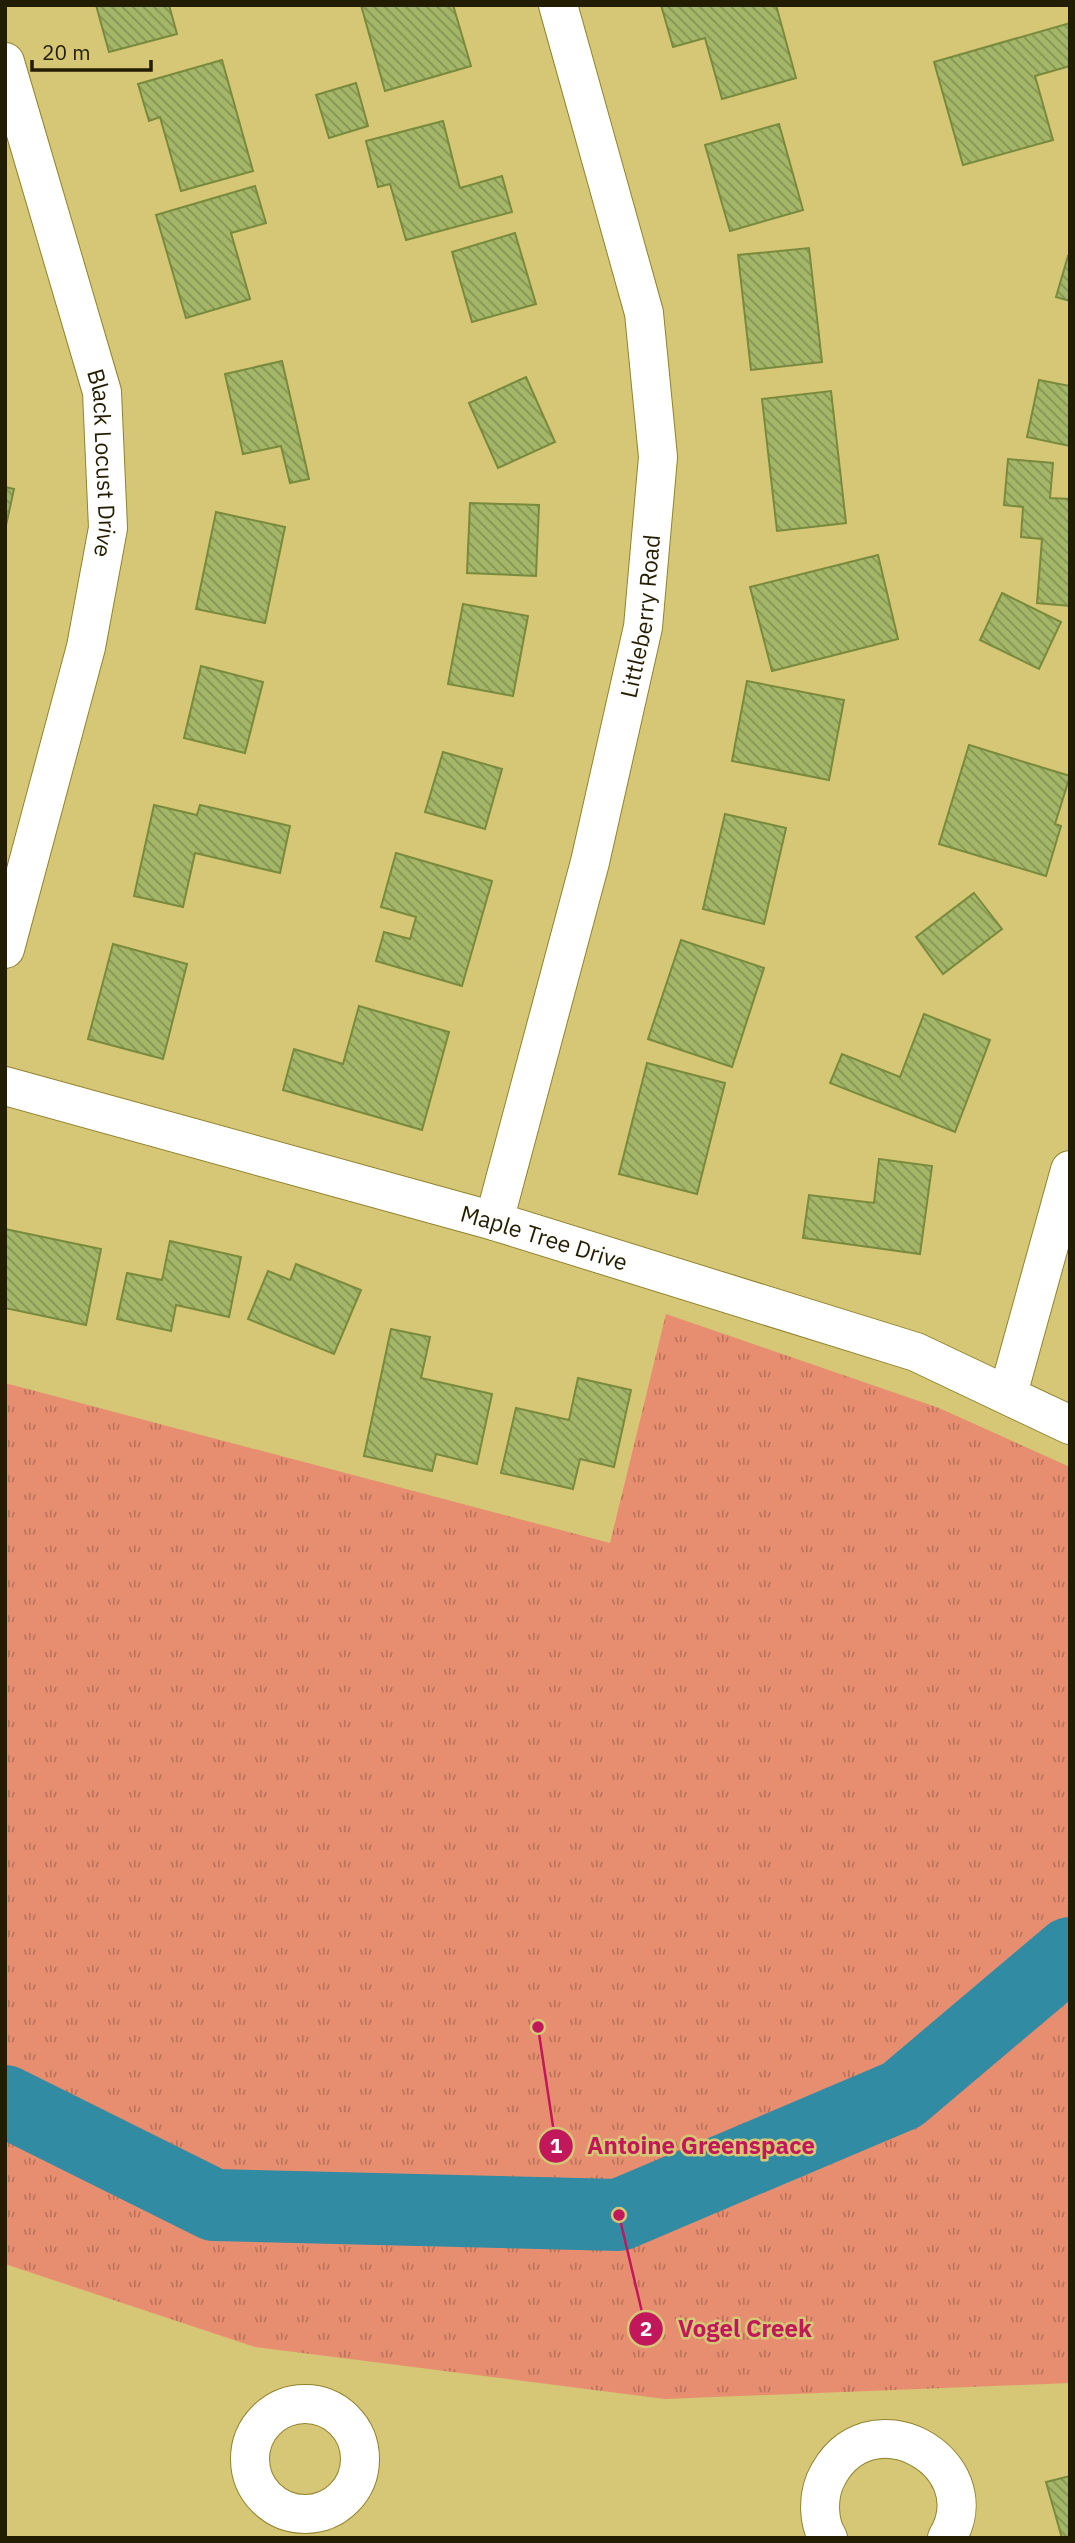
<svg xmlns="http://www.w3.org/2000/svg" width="1075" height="2543" font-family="'IBM Plex Sans',sans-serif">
<defs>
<pattern id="park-tufts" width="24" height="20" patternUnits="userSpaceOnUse" patternTransform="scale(1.75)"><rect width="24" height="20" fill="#e88e70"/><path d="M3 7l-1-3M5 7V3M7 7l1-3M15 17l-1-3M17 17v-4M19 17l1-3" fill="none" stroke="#bc735a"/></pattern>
<pattern id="building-back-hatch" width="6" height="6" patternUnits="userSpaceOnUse" patternTransform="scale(1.75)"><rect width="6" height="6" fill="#a4b668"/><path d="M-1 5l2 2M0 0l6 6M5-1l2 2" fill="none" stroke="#859353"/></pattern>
</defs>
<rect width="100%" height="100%" fill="#d5c775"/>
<path fill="url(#park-tufts)" d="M666 1314 939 1408 1070 1467V2383L665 2399 255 2347 5 2264V1383L610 1543Z"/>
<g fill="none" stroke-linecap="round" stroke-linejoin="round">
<path stroke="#308ba3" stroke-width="12" d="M1051 1969 1070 1991"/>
<path stroke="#308ba3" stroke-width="72" d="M5 2101 214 2205 619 2215 902 2095 1070 1953"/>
</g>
<g fill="url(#building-back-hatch)" stroke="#7a8a3d" stroke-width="2">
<path d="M96 5H169L177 34 109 52Z"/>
<path d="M361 5H453L471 66 385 91Z"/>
<path d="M661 5H776L796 78 722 99 705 38 673 47Z"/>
<path d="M1070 23V66L1035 76 1053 140 963 165 934 62Z"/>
<path d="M222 60 253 171 181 191 160 117 149 121 138 84Z"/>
<path d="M356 83 368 126 329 138 316 95Z"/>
<path d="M443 121 460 188 502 176 512 212 406 240 390 184 378 187 366 141Z"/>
<path d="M779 124 803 210 730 231 705 145Z"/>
<path d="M255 186 266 223 231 233 250 299 186 318 156 215Z"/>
<path d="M515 233 536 304 472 322 452 252Z"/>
<path d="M809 248 822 362 751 370 738 255Z"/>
<path d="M1068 256H1070V301L1056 297Z"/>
<path d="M282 361 309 479 290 483 281 446 243 454 225 374Z"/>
<path d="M526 377 555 442 498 468 469 403Z"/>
<path d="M1039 380 1070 386V446L1027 437Z"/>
<path d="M831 391 846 523 777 531 762 399Z"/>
<path d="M1008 459 1053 463 1050 498 1070 499V606L1037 603 1042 539 1021 537 1023 507 1004 505Z"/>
<path d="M5 487 14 489 5 530Z"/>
<path d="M470 503 539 505 536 576 467 573Z"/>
<path d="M216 512 285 527 265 623 196 609Z"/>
<path d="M878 555 898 639 772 671 750 587Z"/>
<path d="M1002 593 1061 622 1039 669 980 640Z"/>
<path d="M463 604 528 616 513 696 448 684Z"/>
<path d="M201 666 263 682 245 753 184 738Z"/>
<path d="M747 681 844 700 829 780 732 761Z"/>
<path d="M969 745 1070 776 1055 824 1061 826 1046 876 939 844Z"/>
<path d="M443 752 502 769 485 829 425 812Z"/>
<path d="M154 805 197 815 200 805 290 826 280 873 195 853 183 907 134 896Z"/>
<path d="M725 814 786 828 764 924 703 909Z"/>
<path d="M396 853 492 881 462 986 376 961 384 932 410 939 416 917 381 907Z"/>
<path d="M974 893 1002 929 943 974 916 937Z"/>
<path d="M681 940 764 968 732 1067 648 1039Z"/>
<path d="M113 944 187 964 163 1059 88 1039Z"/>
<path d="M359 1006 449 1032 422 1130 283 1090 294 1049 343 1064Z"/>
<path d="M924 1014 990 1040 955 1132 830 1083 842 1054 900 1077Z"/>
<path d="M647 1063 725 1083 697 1194 619 1174Z"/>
<path d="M879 1159 932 1166 920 1254 803 1238 809 1195 874 1203Z"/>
<path d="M5 1229 101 1249 86 1325 5 1308Z"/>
<path d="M170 1241 241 1257 229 1317 176 1305 171 1331 117 1319 127 1273 162 1280Z"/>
<path d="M296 1264 361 1290 334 1354 248 1319 268 1271 290 1280Z"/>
<path d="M391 1329 430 1337 421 1378 492 1394 477 1464 436 1454 432 1471 364 1456Z"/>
<path d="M578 1378 631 1390 614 1467 580 1459 573 1489 501 1473 516 1408 569 1420Z"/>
<path d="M1070 2476V2538H1062L1046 2482Z"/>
</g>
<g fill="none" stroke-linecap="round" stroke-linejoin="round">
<defs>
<g id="minor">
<path id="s1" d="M5 62 102 392 108 528 86 647 5 949"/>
<path id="s2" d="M5 1086 494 1221 916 1352 1070 1425"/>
<path id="s3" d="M494 1221 590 862 643 627 658 457 644 313 558 5"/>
<path d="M1008 1394 1070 1170"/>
<circle cx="305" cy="2459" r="55"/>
<path d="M828 2538C818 2522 818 2498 825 2481 866 2391 992 2462 947 2538"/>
</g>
</defs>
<use href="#minor" stroke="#91832f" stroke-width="40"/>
<use href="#minor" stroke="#fff" stroke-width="38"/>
</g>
<g text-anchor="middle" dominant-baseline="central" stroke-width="5" stroke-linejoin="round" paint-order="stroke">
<g font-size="23" fill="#231d00" stroke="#d5c775">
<text stroke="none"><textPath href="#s1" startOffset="415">Black Locust Drive</textPath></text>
<text stroke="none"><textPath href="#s3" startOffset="623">Littleberry Road</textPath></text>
<text stroke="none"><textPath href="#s2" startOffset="560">Maple Tree Drive</textPath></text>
</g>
</g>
<path fill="none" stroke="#c2185b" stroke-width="2.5" d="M538 2027L556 2146M619 2215L646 2329"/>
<g fill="#c2185b" stroke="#d5c775" stroke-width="2.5">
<circle cx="538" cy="2027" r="7"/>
<circle cx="619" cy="2215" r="7"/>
<circle cx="556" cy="2146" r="18"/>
<circle cx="646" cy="2329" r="18"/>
</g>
<g font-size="21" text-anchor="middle" font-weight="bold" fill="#fff">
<text x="556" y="2153">1</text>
<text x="646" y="2336">2</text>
</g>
<g font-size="24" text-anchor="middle" font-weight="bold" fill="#c2185b" stroke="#d5c775" stroke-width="5" stroke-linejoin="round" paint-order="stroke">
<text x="701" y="2154">Antoine Greenspace</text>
<text x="745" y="2337">Vogel Creek</text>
</g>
<rect width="1075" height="2543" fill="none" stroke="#231d00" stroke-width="14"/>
<path d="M32 60v10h119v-10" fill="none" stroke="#231d00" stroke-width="3.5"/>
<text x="42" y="60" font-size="21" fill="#231d00" stroke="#d5c775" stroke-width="5" paint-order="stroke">20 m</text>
</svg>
